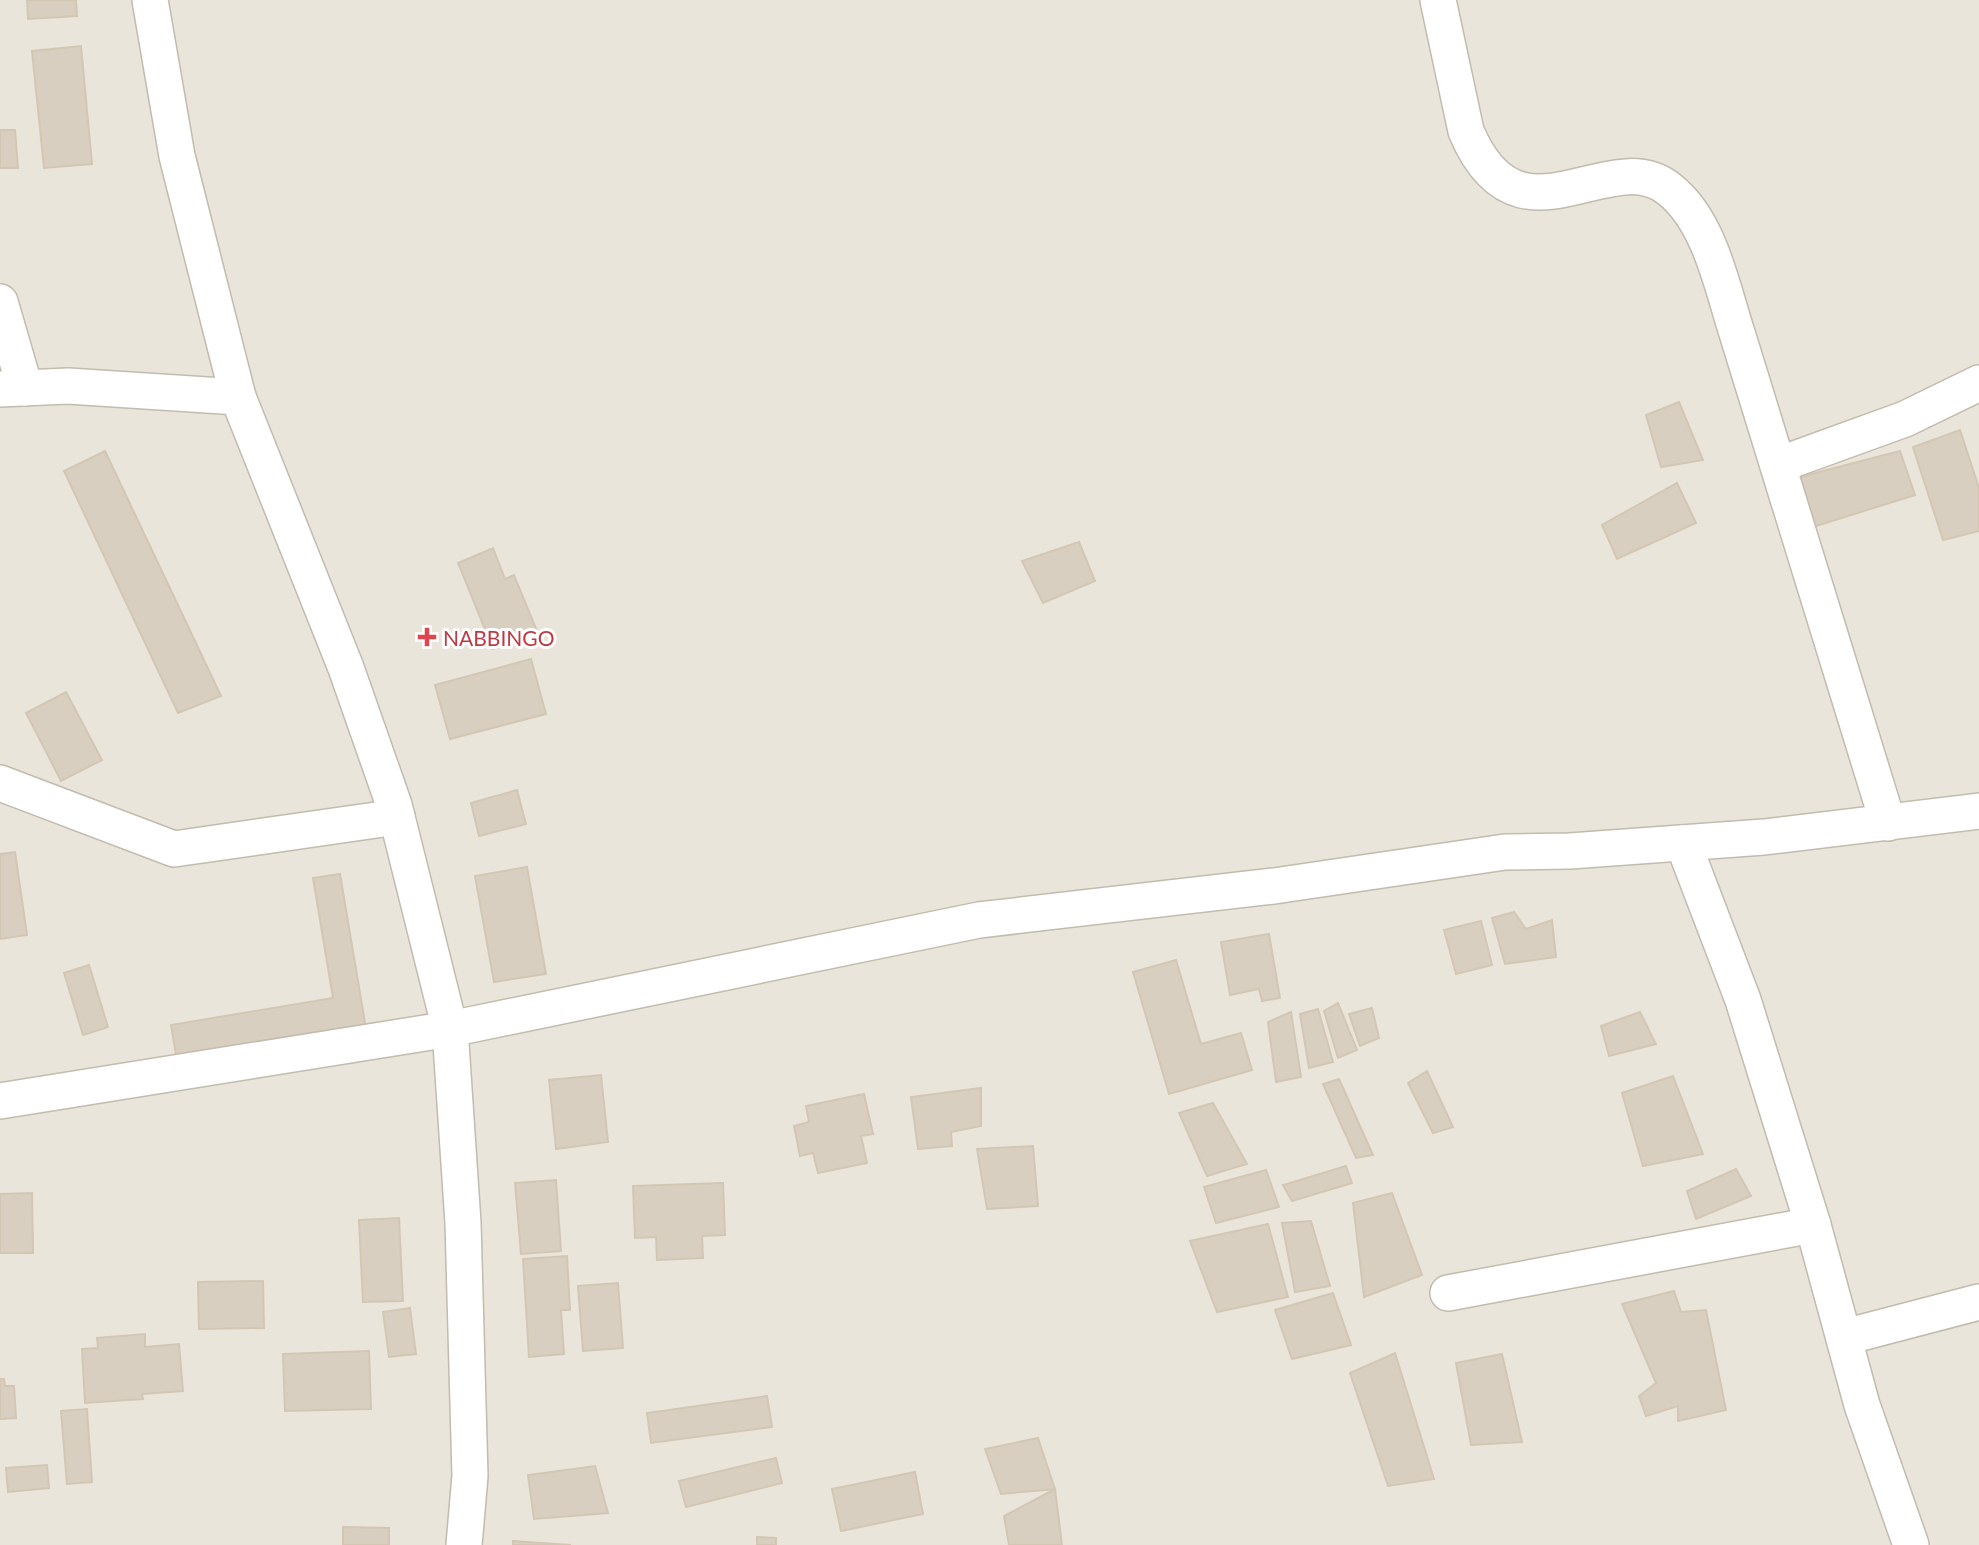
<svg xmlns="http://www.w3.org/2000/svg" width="1979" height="1545" font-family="Lato,sans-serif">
<rect width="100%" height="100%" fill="#f6f3ec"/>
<rect fill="#eae5da" x="0" y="0" width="1979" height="1545"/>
<g fill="#d8cfc1" stroke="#d3c7b4" stroke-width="2">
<path d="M27 0H76L77 16 28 19Z"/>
<path d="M81 46 92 164 44 168 32 51Z"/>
<path d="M0 130H15L18 168H0Z"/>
<path d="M1679 402 1703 460 1661 467 1646 415Z"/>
<path d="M1960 430 1979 488V531L1943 540 1913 447Z"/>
<path d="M105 451 221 696 178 713 64 471Z"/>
<path d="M1900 451 1915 495 1813 527 1800 477Z"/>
<path d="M1677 483 1696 523 1617 559 1602 525Z"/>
<path d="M1079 542 1095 581 1043 603 1022 561Z"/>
<path d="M493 548 505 579 514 575 537 631 493 649 458 563Z"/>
<path d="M531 659 546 714 450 739 435 685Z"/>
<path d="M66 692 102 760 61 781 26 713Z"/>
<path d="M517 790 526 824 479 836 471 803Z"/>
<path d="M15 852 27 935 0 939V854Z"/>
<path d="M527 867 546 974 494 982 475 876Z"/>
<path d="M340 874 368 1041 179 1072 171 1025 333 998 313 878Z"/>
<path d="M1514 912 1526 929 1552 920 1556 957 1505 964 1492 918Z"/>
<path d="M1481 921 1492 965 1456 974 1444 930Z"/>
<path d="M1269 934 1280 998 1262 1001 1259 989 1230 995 1221 942Z"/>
<path d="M1176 960 1201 1044 1241 1033 1252 1070 1169 1094 1133 972Z"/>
<path d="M89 965 108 1027 83 1035 64 973Z"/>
<path d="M1338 1003 1357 1050 1338 1058 1324 1011Z"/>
<path d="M1372 1008 1379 1038 1360 1046 1349 1014Z"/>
<path d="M1318 1009 1333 1062 1309 1068 1300 1014Z"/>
<path d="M1291 1012 1301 1077 1276 1082 1268 1022Z"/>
<path d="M1640 1012 1656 1044 1609 1056 1601 1026Z"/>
<path d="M1427 1071 1453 1127 1433 1133 1408 1083Z"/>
<path d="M601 1075 608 1142 556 1149 549 1080Z"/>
<path d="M1673 1076 1703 1154 1643 1166 1622 1093Z"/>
<path d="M1339 1079 1373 1155 1356 1158 1323 1084Z"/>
<path d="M981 1088V1126L951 1132 952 1146 918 1149 911 1097Z"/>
<path d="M864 1094 873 1134 861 1136 867 1163 818 1173 813 1153 800 1156 794 1126 809 1122 806 1106Z"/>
<path d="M1213 1103 1247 1164 1207 1176 1179 1113Z"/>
<path d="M1033 1146 1038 1206 987 1209 977 1149Z"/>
<path d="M1346 1166 1352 1183 1292 1201 1283 1185Z"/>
<path d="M1736 1169 1751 1196 1696 1219 1687 1191Z"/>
<path d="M1266 1170 1279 1207 1216 1223 1204 1187Z"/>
<path d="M556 1180 561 1251 521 1254 515 1183Z"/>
<path d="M723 1183 725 1235 702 1236 703 1258 657 1260 656 1237 635 1238 633 1186Z"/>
<path d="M32 1193 33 1253H0V1194Z"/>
<path d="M1392 1193 1422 1275 1364 1297 1353 1203Z"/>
<path d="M399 1218 403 1301 363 1302 359 1220Z"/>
<path d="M1311 1221 1330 1286 1295 1292 1282 1223Z"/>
<path d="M1268 1224 1288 1297 1217 1312 1190 1241Z"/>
<path d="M567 1256 570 1310H561L564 1354 529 1357 523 1259Z"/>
<path d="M263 1281 264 1328 199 1329 198 1282Z"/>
<path d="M618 1283 623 1348 583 1351 578 1286Z"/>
<path d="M1674 1291 1681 1312 1706 1310 1726 1410 1678 1421V1406L1646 1416 1639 1396 1656 1383 1622 1304Z"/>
<path d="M1333 1293 1351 1345 1292 1359 1275 1310Z"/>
<path d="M410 1308 416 1354 389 1357 383 1312Z"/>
<path d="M145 1334V1347L179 1344 183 1391 142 1394 143 1399 85 1403 82 1349 98 1348 97 1338Z"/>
<path d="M369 1351 371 1409 285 1411 283 1354Z"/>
<path d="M1395 1353 1434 1479 1388 1486 1350 1373Z"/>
<path d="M1502 1354 1522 1442 1471 1445 1456 1363Z"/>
<path d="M0 1379H4L5 1386H14L16 1418 0 1419Z"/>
<path d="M767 1396 772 1427 651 1443 647 1413Z"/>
<path d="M87 1409 92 1482 67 1484 61 1411Z"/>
<path d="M1038 1438 1055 1489 1001 1494 985 1449Z"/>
<path d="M776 1458 782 1483 686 1507 679 1481Z"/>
<path d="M47 1465 49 1488 8 1492 6 1468Z"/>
<path d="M595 1466 608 1513 534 1519 528 1475Z"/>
<path d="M915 1472 923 1514 841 1531 832 1489Z"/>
<path d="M1055 1489 1062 1545H1009L1004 1516Z"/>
<path d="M343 1527 389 1528V1545H343Z"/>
<path d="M757 1537 776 1538V1545H757Z"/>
<path d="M513 1541 571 1545H513Z"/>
</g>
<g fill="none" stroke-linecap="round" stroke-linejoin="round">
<defs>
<g id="minor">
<path d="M150 0 177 156 238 397 346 668 394 805 450 1029 463 1223 470 1476 464 1545"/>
<path d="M1438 0 1466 131C1519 257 1608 141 1669 189 1710 221 1722 287 1737 333L1888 823"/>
<path d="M0 302 25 388"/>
<path d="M0 389 68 386 238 397"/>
<path d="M1778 465 1905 419 1979 383"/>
<path d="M0 783 174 849 397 817"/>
<path d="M1683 843 1743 1000 1813 1225 1862 1405 1911 1545"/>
<path d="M0 1101 450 1029 979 920 1274 886 1505 852 1570 851 1764 837 1979 811"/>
<path d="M1448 1293 1813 1225"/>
<path d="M1845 1337 1979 1302"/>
</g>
</defs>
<use href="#minor" stroke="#c2bbae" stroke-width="38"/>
<use href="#minor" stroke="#fff" stroke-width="35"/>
</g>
<path fill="#e0444e" stroke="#fff" stroke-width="2.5" d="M423.5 626.5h7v7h7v7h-7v7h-7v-7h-7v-7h7z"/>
<g text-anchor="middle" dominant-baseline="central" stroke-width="6" stroke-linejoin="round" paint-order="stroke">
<g font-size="21" fill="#be3a42" stroke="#fff" text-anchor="start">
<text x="443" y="637">NABBINGO</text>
</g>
</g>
</svg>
